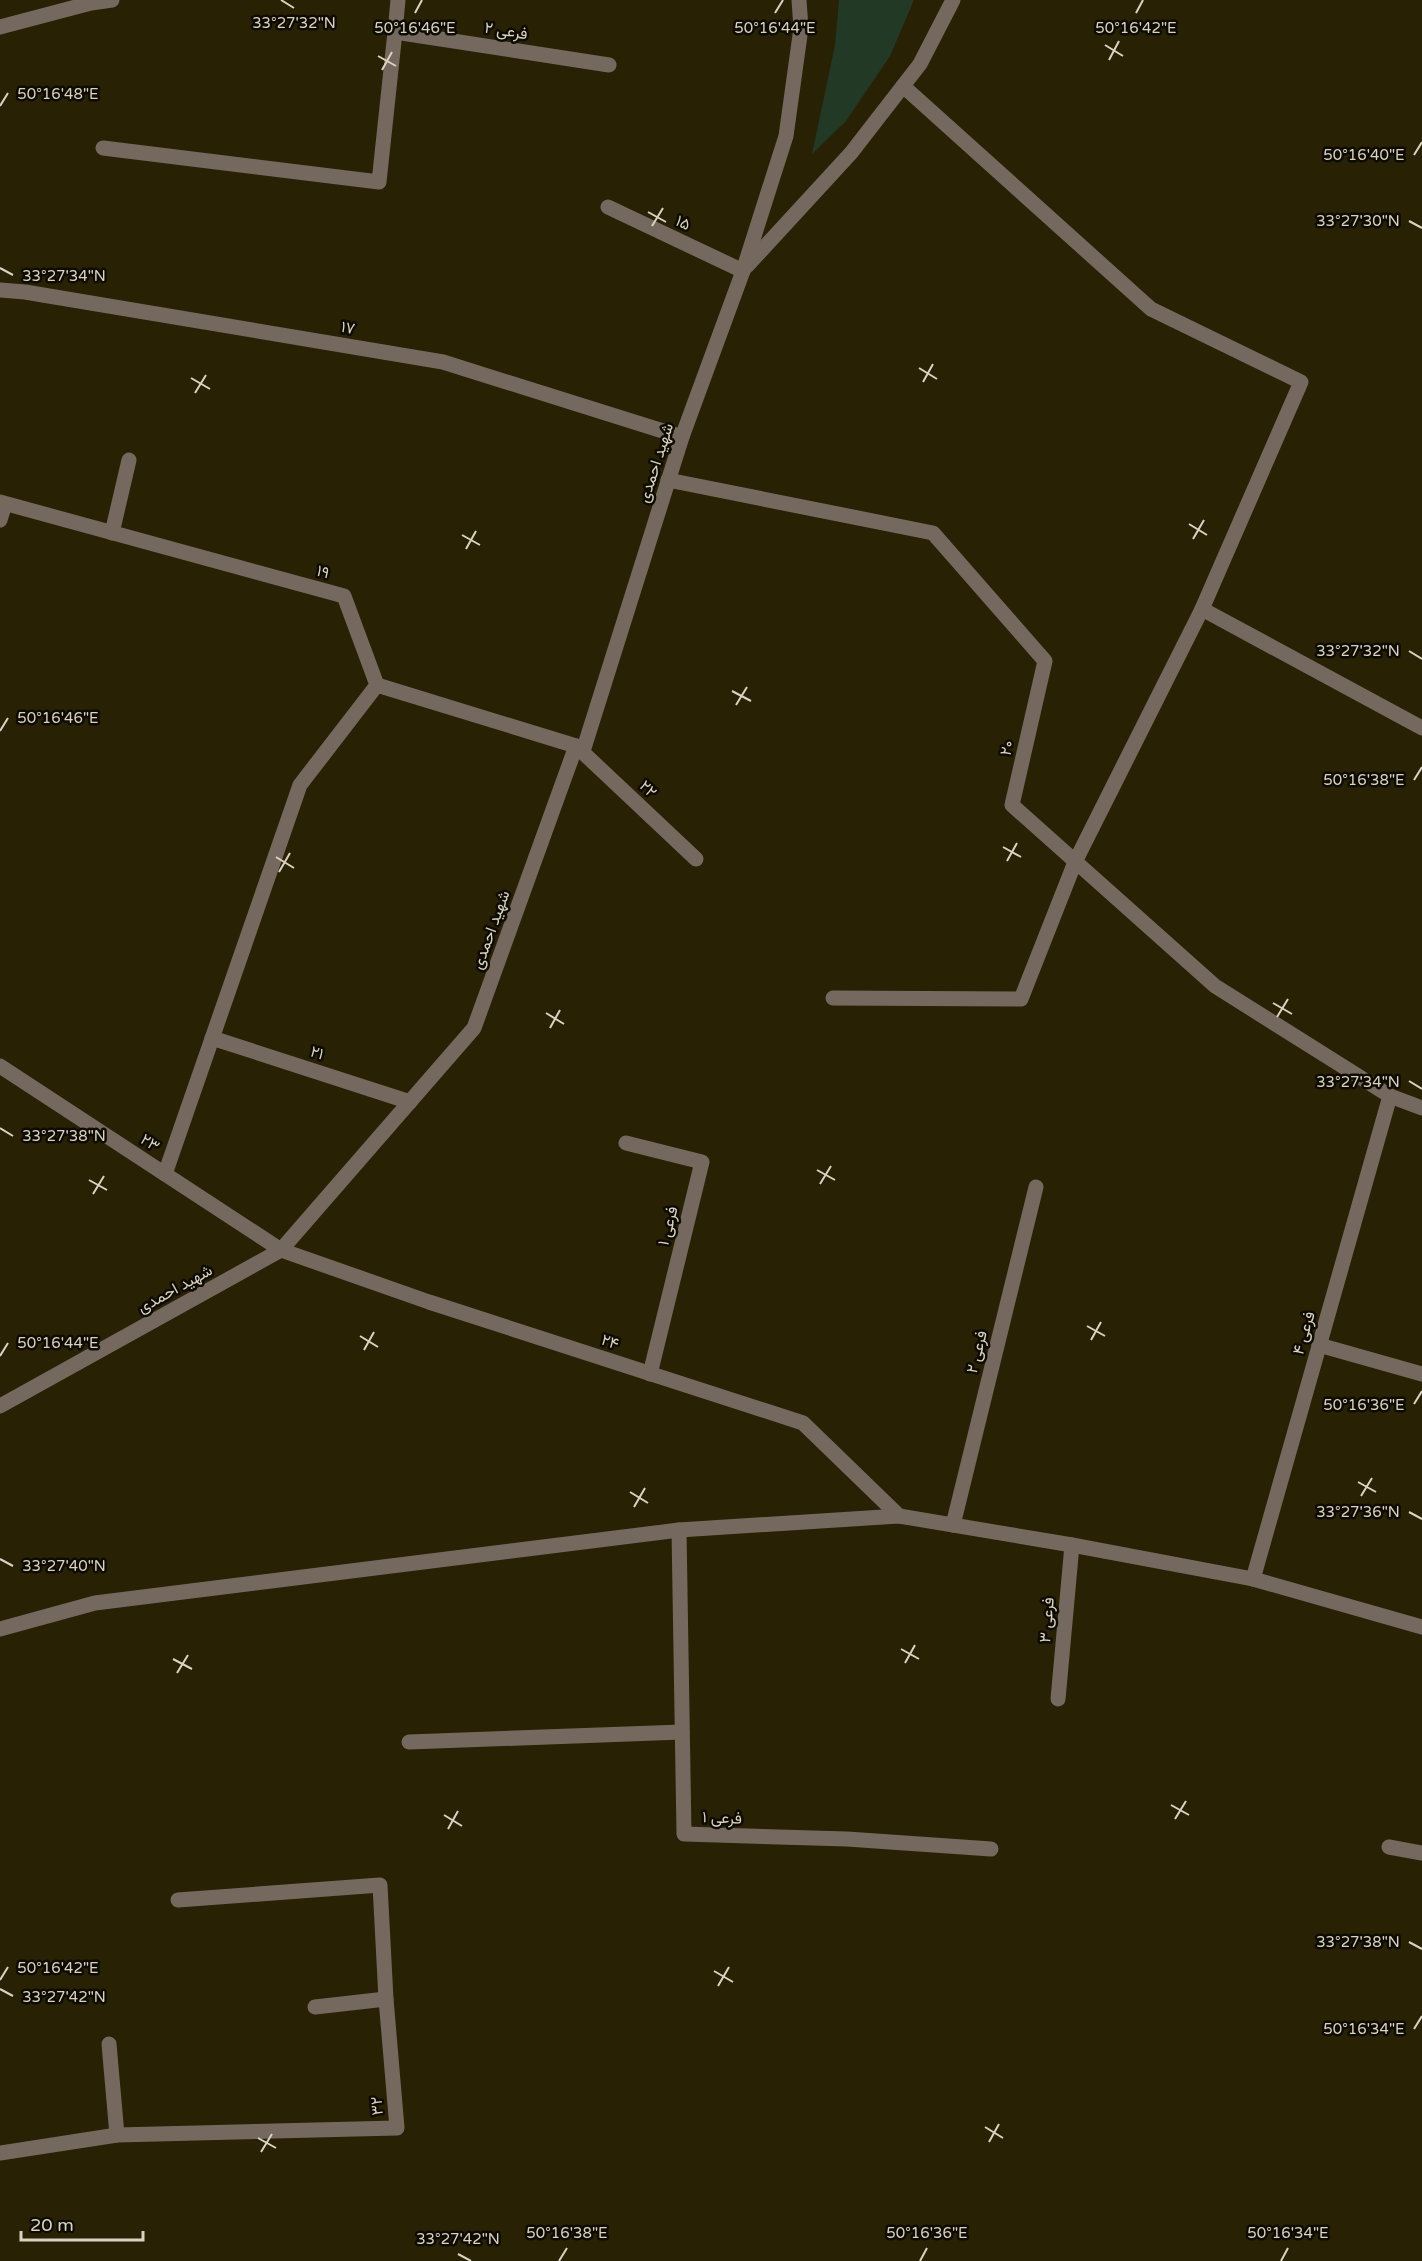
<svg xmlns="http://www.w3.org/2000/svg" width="1422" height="2261" font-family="'Varela Round',Vazirmatn,sans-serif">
<rect width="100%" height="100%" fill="#292104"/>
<path fill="#223925" d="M839 0H914L890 56 846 121 812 154 835 45Z"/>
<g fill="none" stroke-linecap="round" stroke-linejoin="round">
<g stroke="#75695f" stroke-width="15">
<path d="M398 0 395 32 609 65"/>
<path d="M0 27 91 3 112 0"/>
<path d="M903 86 1151 309 1301 382 1202 609 1422 728"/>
<path d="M103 148 379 182 395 32"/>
<path d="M608 207 743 271"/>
<path d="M747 266 851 153 920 64 953 0"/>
<path d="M0 290 25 292 443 362 682 437"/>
<path d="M668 480 933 533 1045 661 1012 805 1215 986 1390 1096 1422 1108"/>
<path d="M0 502 344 596 377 685 576 746 696 859"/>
<path d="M0 520 5 504"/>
<path d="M112 533 129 460"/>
<path d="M833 998 1021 999 1075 862 1202 609"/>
<path d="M212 1038 410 1102"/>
<path d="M0 1066 281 1250 429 1302 803 1423 899 1516"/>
<path d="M626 1143 702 1162 650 1374"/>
<path d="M165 1174 300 785 377 685"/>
<path d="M1319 1345 1422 1374"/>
<path d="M0 1406 281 1250 474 1028 576 746 584 748 682 437 743 271 786 136 801 28 799 0"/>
<path d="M953 1525 1036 1187"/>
<path d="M679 1530 684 1834 847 1839 991 1849"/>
<path d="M1253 1579 1390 1096"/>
<path d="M0 1629 95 1603 679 1530 899 1516 1072 1545 1253 1579 1422 1627"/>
<path d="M1058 1699 1072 1545"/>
<path d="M409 1742 682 1732"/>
<path d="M1389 1847 1422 1853"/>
<path d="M315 2007 386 1999"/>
<path d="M109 2044 117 2135"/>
<path d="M0 2153 117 2135 397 2128 386 1999 380 1885 178 1900"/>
</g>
</g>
<path fill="none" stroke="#d8d3c3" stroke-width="2" d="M281 0 294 8M415 13 422 0M775 13 783 0M1136 13 1143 0M1105 45 1123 56M378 56 396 66M1109 60 1119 41M382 70 392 52M0 106 8 93M1414 155 1422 142M648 212 666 222M1409 221 1422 228M652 226 663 208M0 268 13 275M919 368 937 379M191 378 210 389M923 382 933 364M195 393 206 375M1189 524 1207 535M462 535 480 545M1193 539 1204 520M466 549 476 531M1409 651 1422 659M732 691 751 701M736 705 747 687M0 731 8 718M1414 780 1422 767M1003 847 1021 857M276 857 294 868M1007 861 1017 843M279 872 290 853M1273 1003 1292 1014M546 1013 564 1024M1277 1017 1288 999M550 1028 560 1010M1409 1081 1422 1089M0 1128 13 1136M817 1170 835 1180M89 1180 107 1190M820 1184 831 1166M93 1194 104 1176M1087 1326 1105 1336M360 1336 378 1347M1091 1340 1101 1322M364 1350 374 1332M0 1356 8 1343M1414 1404 1422 1391M1358 1482 1376 1492M630 1492 648 1503M1361 1496 1372 1478M634 1507 645 1488M1409 1512 1422 1519M0 1559 13 1566M901 1649 919 1659M173 1659 192 1669M905 1663 915 1645M177 1673 188 1655M1171 1805 1189 1815M444 1815 462 1826M1175 1819 1186 1801M448 1829 458 1811M1409 1942 1422 1949M714 1971 733 1982M0 1980 8 1967M718 1986 729 1967M0 1989 13 1996M1414 2029 1422 2016M985 2127 1003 2138M258 2138 276 2148M989 2142 999 2124M261 2152 272 2134M458 2254 471 2261M559 2261 567 2248M920 2261 927 2248M1281 2261 1288 2248"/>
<g text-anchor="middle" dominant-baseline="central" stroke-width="5" stroke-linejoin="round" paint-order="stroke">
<g font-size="16" fill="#d8d3c3" stroke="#0e0b02">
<text transform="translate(506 31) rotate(9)">فرعی ۲</text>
<text transform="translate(683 223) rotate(25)">۱۵</text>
<text transform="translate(348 328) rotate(10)">۱۷</text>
<text transform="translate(656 463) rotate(-72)">شهید احمدی</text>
<text transform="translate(323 572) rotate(15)">۱۹</text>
<text transform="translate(1007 748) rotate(-77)">۲۰</text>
<text transform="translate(648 789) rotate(43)">۲۲</text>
<text transform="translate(491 930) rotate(-70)">شهید احمدی</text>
<text transform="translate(317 1053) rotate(18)">۲۱</text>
<text transform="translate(150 1143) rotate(33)">۲۳</text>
<text transform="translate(668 1226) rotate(-76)">فرعی ۱</text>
<text transform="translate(175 1289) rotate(-29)">شهید احمدی</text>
<text transform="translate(1304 1333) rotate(-74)">فرعی ۴</text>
<text transform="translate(610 1342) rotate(18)">۲۴</text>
<text transform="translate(977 1352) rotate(-76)">فرعی ۲</text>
<text transform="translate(1047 1620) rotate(-85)">فرعی ۳</text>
<text transform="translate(722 1818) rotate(2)">فرعی ۱</text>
<text transform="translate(377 2106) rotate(-95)">۳۲</text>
</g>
</g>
<g font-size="15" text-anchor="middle" fill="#d8d3c3" stroke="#0e0b02" stroke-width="5" stroke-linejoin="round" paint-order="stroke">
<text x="294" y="28">33°27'32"N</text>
<text x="415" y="33">50°16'46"E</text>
<text x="775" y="33">50°16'44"E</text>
<text x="1136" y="33">50°16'42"E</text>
<text x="58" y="99">50°16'48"E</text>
<text x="1364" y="160">50°16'40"E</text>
<text x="1358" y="226">33°27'30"N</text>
<text x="64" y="281">33°27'34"N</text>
<text x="1358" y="656">33°27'32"N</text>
<text x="58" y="723">50°16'46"E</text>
<text x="1364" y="785">50°16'38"E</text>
<text x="1358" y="1087">33°27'34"N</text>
<text x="64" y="1141">33°27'38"N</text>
<text x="58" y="1348">50°16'44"E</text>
<text x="1364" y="1410">50°16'36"E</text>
<text x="1358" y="1517">33°27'36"N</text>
<text x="64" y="1571">33°27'40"N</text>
<text x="1358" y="1947">33°27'38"N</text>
<text x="58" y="1973">50°16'42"E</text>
<text x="64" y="2002">33°27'42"N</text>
<text x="1364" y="2034">50°16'34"E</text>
<text x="567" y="2238">50°16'38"E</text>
<text x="927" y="2238">50°16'36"E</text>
<text x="1288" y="2238">50°16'34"E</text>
<text x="458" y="2244">33°27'42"N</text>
</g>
<path d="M21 2231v9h122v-9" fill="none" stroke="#d8d3c3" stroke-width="3"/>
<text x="30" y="2231" font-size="18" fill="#d8d3c3" stroke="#0e0b02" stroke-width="4.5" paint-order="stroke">20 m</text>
</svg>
